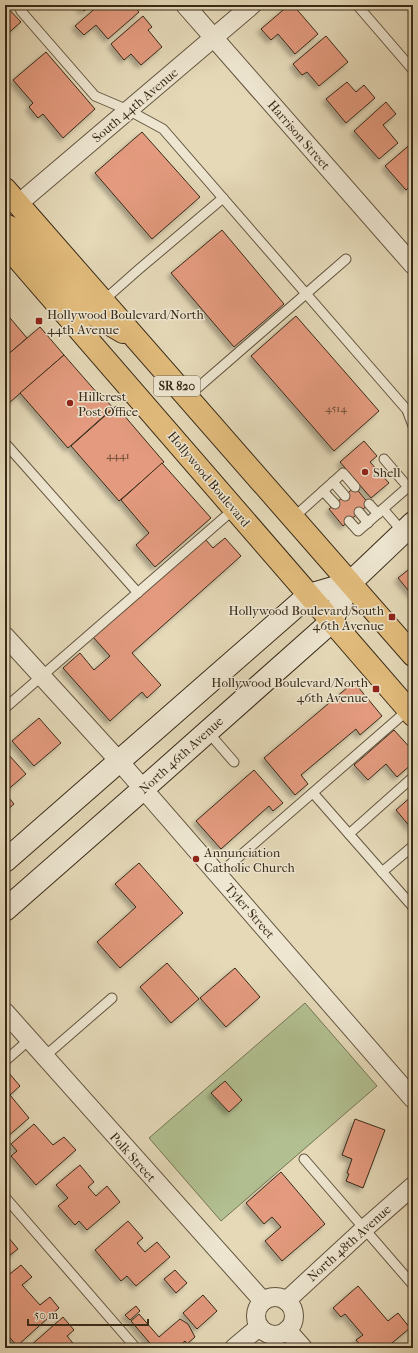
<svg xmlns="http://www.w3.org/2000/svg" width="418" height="1353" font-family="'IM FELL French Canon',serif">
<defs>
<filter id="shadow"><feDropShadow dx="-3.5" dy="3.5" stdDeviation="2" flood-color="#0004"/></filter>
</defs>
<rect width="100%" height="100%" fill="#e5d9b8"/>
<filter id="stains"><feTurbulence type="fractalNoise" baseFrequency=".005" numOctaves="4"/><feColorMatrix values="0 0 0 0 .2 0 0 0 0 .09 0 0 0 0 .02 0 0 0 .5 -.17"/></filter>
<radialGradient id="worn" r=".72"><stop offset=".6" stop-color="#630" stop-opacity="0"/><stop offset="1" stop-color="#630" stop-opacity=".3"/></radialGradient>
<path fill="#b2c091" stroke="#757554" d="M305 1003 377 1086 221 1221 149 1138Z"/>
<g fill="#e39a7e" stroke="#382a18" filter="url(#shadow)">
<path d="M5 5 21 22 5 36Z"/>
<path d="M78 5H91L84 11Z"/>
<path d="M99 5H124L125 7 127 5H133L139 12 108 39 96 25 84 35 75 26Z"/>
<path d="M289 5H293L318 34 295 54 278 34 271 40 261 29Z"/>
<path d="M143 16 152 27 148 30 162 47 141 65 131 54 124 60 111 44Z"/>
<path d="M326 36 348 62 319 86 307 72 302 75 293 64Z"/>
<path d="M46 52 95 109 63 138 43 114 38 118 29 107 33 103 13 80Z"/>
<path d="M347 82 356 92 364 85 375 98 346 123 326 99Z"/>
<path d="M386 102 396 114 383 125 398 143 379 159 354 131Z"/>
<path d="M142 132 200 197 152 239 95 173Z"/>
<path d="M413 142V184L406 190 385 166Z"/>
<path d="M222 230 284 304 234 347 171 273Z"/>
<path d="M5 312 27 338 5 357Z"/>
<path d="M296 316 379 411 334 451 251 356Z"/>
<path d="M40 327 64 355 9 403 5 398V357Z"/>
<path d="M64 355 98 394 100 393 113 408 68 448 20 393Z"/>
<path d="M116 406 164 462 119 501 71 446Z"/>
<path d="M364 441 377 456 370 462 389 483 371 498 340 462Z"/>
<path d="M162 463 211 518 155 567 136 545 149 533 121 500Z"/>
<path d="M355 487 369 504 343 526 329 509Z"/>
<path d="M225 538 241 556 132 653 161 685 147 698 142 692 110 721 63 668 80 653 94 670 110 656 93 637 205 539 213 548Z"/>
<path d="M413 566V596L398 578Z"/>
<path d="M354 682 382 716 360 735 356 729 301 775 308 784 295 795 264 758Z"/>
<path d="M39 718 61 743 34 766 12 741Z"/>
<path d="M394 730 413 751V763L397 777 386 764 368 780 354 765Z"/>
<path d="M8 754 26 774 5 792V757Z"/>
<path d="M254 770 283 803 273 811 269 806 221 849 196 821Z"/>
<path d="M5 793 14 804 5 812Z"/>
<path d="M413 795V826L411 828 396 810Z"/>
<path d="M139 863 183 913 120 968 97 942 136 907 115 884Z"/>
<path d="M167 963 199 999 171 1023 140 987Z"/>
<path d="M235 968 260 997 226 1027 200 998Z"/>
<path d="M9 1073 20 1086 10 1095 29 1118 6 1138 5 1077Z"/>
<path d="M225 1081 242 1100 229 1112 211 1093Z"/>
<path d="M355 1119 385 1130 363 1188 346 1181 349 1174 347 1173 352 1159 342 1155Z"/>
<path d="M34 1124 53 1145 64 1137 76 1150 36 1185 11 1156 17 1151 11 1144Z"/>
<path d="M80 1165 94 1182 88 1187 96 1196 107 1186 120 1202 87 1230 79 1221 75 1225 58 1206 68 1198 56 1185Z"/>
<path d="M281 1172 325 1224 282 1261 265 1241 281 1227 272 1217 264 1224 246 1203Z"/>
<path d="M128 1221 143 1238 137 1243 145 1252 157 1242 170 1257 136 1286 127 1276 121 1281 95 1250Z"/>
<path d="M8 1237 18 1249 5 1259V1239Z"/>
<path d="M21 1265 32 1277 22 1285 40 1305 50 1297 59 1308 17 1346 5 1332V1320L10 1315 5 1310V1278Z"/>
<path d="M175 1270 187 1283 176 1293 164 1279Z"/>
<path d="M358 1286 388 1321 398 1313 410 1328 386 1348H363L356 1340 363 1335 345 1314 341 1317 333 1308Z"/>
<path d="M203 1295 217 1311 197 1329 183 1313Z"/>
<path d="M136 1306 140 1311 130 1320 125 1315Z"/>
<path d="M139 1314 159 1337 180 1319 188 1324 195 1337 187 1344 185 1341 177 1348H154L131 1321Z"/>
<path d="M63 1317 74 1330 67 1336 77 1348H30L29 1347Z"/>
<path d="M411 1341 413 1343V1348H402Z"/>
</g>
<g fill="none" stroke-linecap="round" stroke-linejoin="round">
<defs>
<g id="lane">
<path d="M19 5 21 11 95 96 128 110 163 129 407 410 413 426"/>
<path d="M357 5 413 70"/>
<path d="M103 301 138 270 223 198"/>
<path d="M187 397 346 259"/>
<path d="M5 443 138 593"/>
<path d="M384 459 408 487 383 509 403 532"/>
<path d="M333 482 345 496"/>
<path d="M323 491 335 504"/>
<path d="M369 504 378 514"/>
<path d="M359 512 368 523"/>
<path d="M293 518 343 473 355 487"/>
<path d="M349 521 358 531 383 509"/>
<path d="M5 708 234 509"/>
<path d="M208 732 234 762"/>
<path d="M313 793 413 907"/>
<path d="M349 834 413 777"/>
<path d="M382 872 413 846"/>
<path d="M218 875 408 710"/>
<path d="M44 1057 112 998"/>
<path d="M5 1061 29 1040"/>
<path d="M304 1159 413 1285"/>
<path d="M5 1197 136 1348"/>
</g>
<g id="street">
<path d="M185 5 413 265"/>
<path d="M18 204 252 5"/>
<path d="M5 636 119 761 413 1099"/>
<path d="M5 1012 263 1301"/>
<circle cx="275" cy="1316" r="19"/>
<path d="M286 1301 364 1229 413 1186"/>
<path d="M287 1330 303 1348"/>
<path d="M234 1348 259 1327"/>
</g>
<g id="secondary">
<path d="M5 861 309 595 350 583"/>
<path d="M5 910 143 789 331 622 350 583 413 523"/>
</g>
<g id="highway">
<path d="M5 189 413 655"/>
<path d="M5 225 21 232 96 316 123 332"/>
<path d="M5 244 413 715"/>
</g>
</defs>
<use href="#lane" stroke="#635640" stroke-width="11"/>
<use href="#street" stroke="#635640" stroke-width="20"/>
<use href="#secondary" stroke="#382a18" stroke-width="24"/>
<use href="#highway" stroke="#382a18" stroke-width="24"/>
<use href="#lane" stroke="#eee6d1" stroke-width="9"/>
<use href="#street" stroke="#eee6d1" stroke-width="18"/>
<use href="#secondary" stroke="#eee6d1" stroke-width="22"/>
<use href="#highway" stroke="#e2bc7c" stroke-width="22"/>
</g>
<g fill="#8f2418" stroke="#eee6d1" stroke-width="1.5">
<rect x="35" y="317" width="8" height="8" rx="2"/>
<circle cx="70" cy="403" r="4"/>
<circle cx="365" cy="472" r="4"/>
<rect x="388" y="613" width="8" height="8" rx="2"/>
<rect x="372" y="685" width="8" height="8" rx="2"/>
<circle cx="196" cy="859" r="4"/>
</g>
<g text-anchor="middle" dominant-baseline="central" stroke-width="3" stroke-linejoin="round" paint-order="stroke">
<g font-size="11" fill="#634632">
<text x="336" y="408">4514</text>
<text x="118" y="455">4441</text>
</g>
<rect fill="#eee6d1" stroke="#6f6250" stroke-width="1" x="154" y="376" width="46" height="20" rx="3"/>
<g font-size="12" font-weight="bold" fill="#382a18">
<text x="177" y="386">SR 820</text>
</g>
<g font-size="13" fill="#382a18" stroke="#eee6d1">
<text transform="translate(135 105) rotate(-40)">South 44th Avenue</text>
<text transform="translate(299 135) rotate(49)">Harrison Street</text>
<text transform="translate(209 479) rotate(50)">Hollywood Boulevard</text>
<text transform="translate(181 755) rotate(-42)">North 46th Avenue</text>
<text transform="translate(250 911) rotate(49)">Tyler Street</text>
<text transform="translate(133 1157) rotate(48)">Polk Street</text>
<text transform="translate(349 1243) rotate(-42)">North 48th Avenue</text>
</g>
<g font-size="13" fill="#382a18" stroke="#eee6d1" text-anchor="start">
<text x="47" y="314">Hollywood Boulevard/North<tspan x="47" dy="15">44th Avenue</tspan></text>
<text x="78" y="396">Hillcrest<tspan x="78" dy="15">Post Office</tspan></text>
<text x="373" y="472">Shell</text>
<text x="384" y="610" text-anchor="end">Hollywood Boulevard/South<tspan x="384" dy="15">46th Avenue</tspan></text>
<text x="368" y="682" text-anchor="end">Hollywood Boulevard/North<tspan x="368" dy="15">46th Avenue</tspan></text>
<text x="204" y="852">Annunciation<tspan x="204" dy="15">Catholic Church</tspan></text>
</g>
</g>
<rect width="418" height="1353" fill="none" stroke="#e5d9b8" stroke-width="20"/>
<rect x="6" y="6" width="406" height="1341" fill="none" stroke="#382a18" stroke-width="2"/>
<rect x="10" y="10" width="398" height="1333" fill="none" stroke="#382a18"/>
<path d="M28 1319v6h120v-6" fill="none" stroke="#382a18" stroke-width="2"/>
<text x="34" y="1319" font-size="12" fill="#382a18" stroke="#eee6d1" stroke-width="3" paint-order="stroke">50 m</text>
<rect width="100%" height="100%" filter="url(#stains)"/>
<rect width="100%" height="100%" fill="url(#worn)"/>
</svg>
